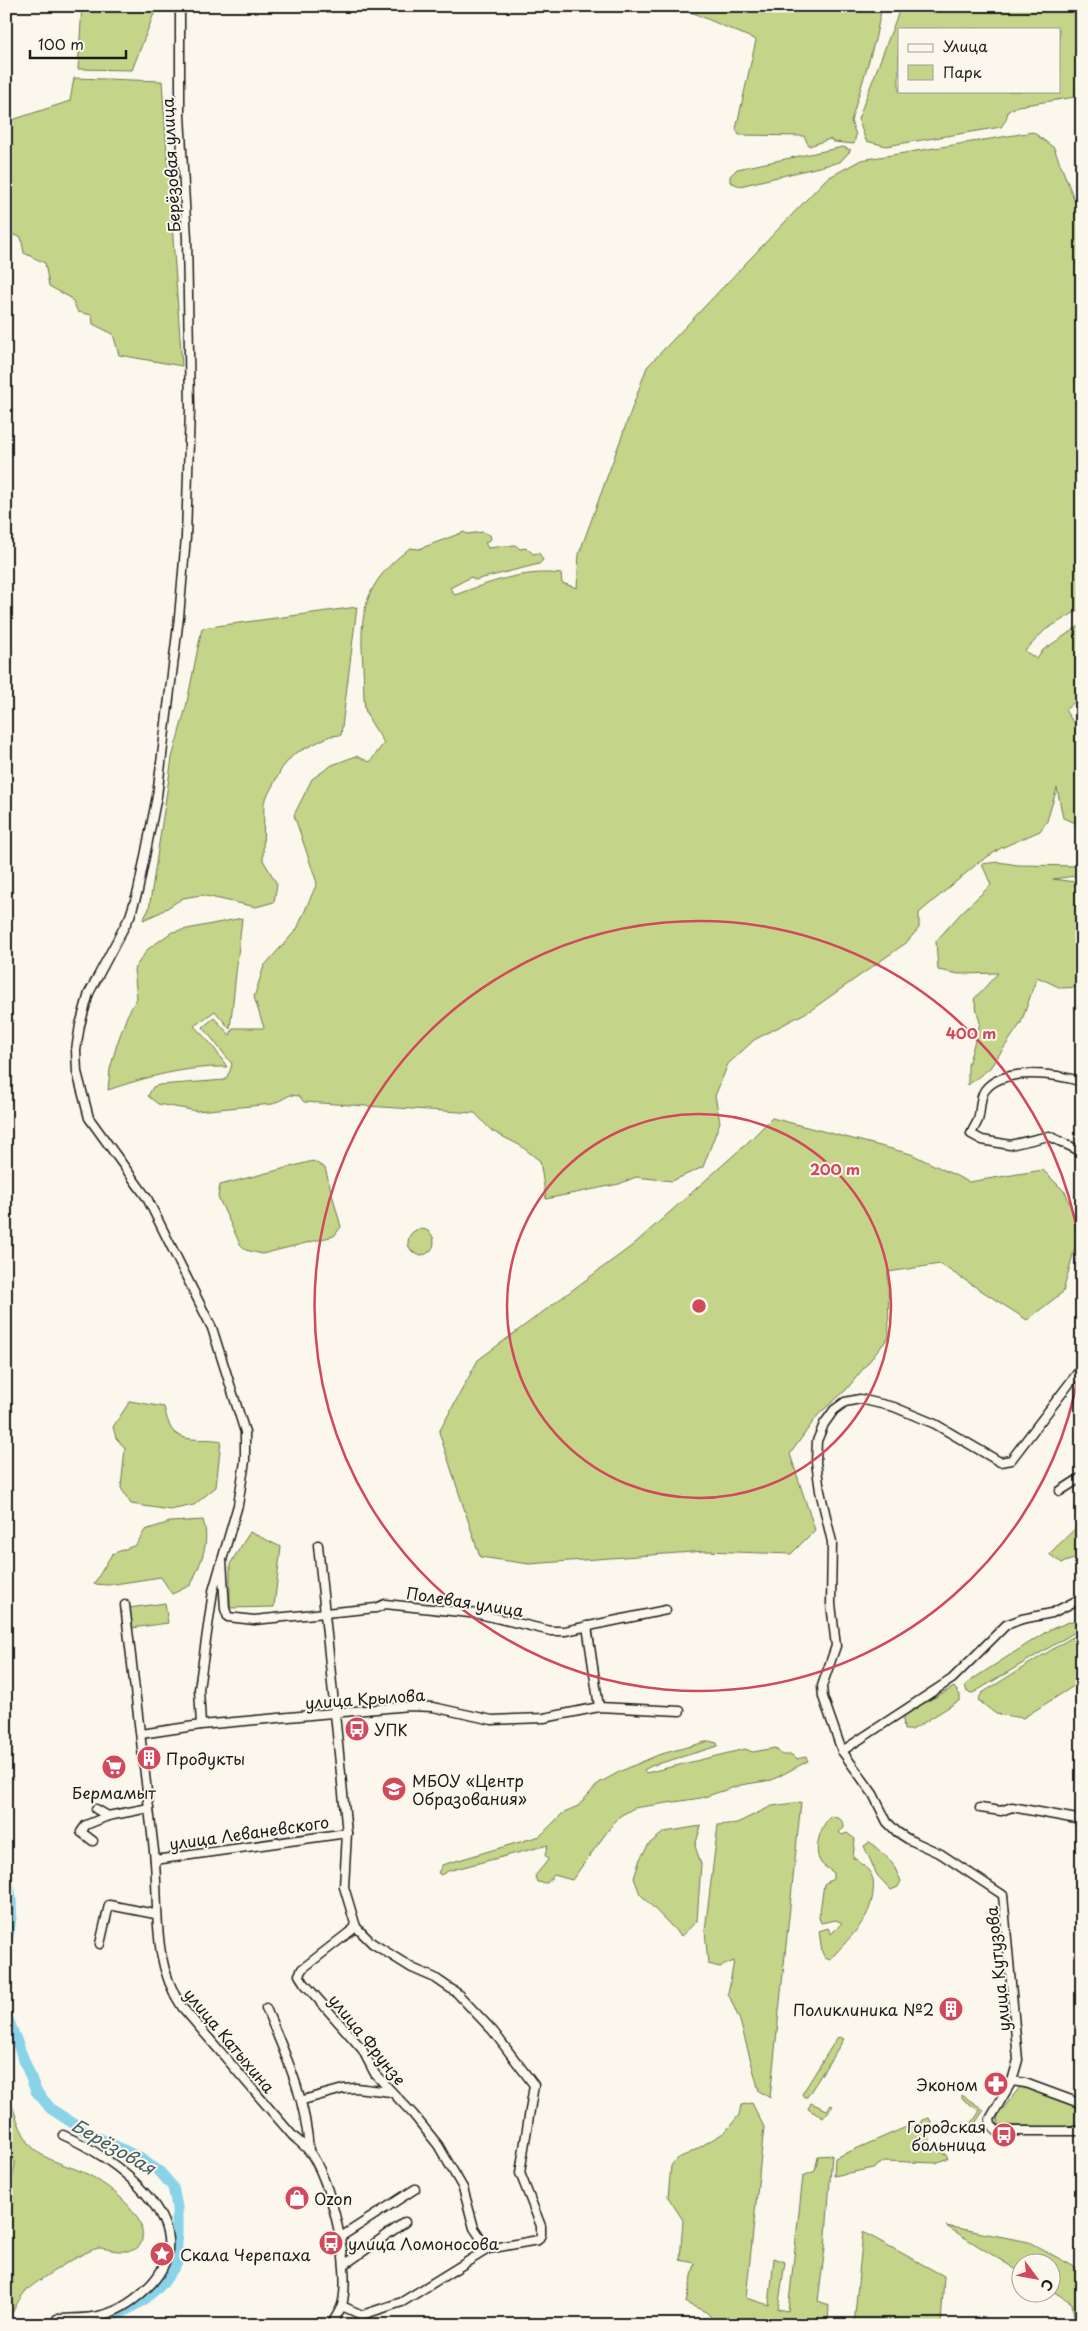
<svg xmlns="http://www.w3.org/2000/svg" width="1088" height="2331" font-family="'Playpen Sans',sans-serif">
<rect width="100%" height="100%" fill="#fbf7ec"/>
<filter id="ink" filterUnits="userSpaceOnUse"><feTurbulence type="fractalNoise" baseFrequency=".02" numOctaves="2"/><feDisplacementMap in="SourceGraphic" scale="10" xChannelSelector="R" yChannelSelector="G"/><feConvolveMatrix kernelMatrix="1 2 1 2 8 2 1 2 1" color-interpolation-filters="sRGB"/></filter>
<g filter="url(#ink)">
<g fill="#c4d488" stroke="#707852" fill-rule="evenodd">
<path d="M82 6H157L132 70 78 69Z"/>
<path d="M677 6H882L875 40 851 121 856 135 854 144 834 142 830 139 809 146 804 136 739 135 736 129 756 40Z"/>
<path d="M901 6H1082V96L1018 106 1008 111 1006 120 1001 127 886 146 866 141 858 119ZM899 29H1059V91H899Z"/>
<path d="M74 78 162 81 182 366 119 355 113 334 93 324 92 315 78 312 71 298 49 286 45 263 24 253 21 237 6 233V122L70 101Z"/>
<path d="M1033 132 1054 148 1082 219V608L1045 630 1025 651 1037 659 1043 650 1082 624 1080 685H1082V696L1065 710 1082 735 1081 825 1063 818 1057 788 1047 821 1040 831 1001 848 978 863 919 913V928L906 943 811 1010 754 1040 728 1064 715 1096 720 1122 703 1167 672 1181 636 1177 619 1184 546 1199 540 1161 521 1146 492 1131 475 1113 304 1102 299 1096 290 1095 273 1104 197 1111 158 1104 148 1096 153 1087 159 1085 225 1080 230 1071 232 1064 203 1027 214 1018 230 1035 233 1028H264L254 997 264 966 297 929 317 883 294 815 312 779 332 765 356 756 370 762 384 743C378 732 368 720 365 709 363 695 364 680 363 666 359 611 364 583 410 548L419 549 464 532 467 534 483 532 490 535 491 539 485 543 488 548 515 545 520 549 527 548 533 554 539 553 543 560 539 564 475 580 471 577 450 588 455 595C488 583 524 569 561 574L562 583 577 588 579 554 647 367 826 179 861 160Z"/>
<path d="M843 147 851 150 840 162 740 186 730 182V176L737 169Z"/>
<path d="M357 607 341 735 330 736 294 754 282 768 264 802 263 860 277 884 274 902 256 907 201 895 183 898 161 912 143 920 149 909 172 758 186 707 202 628Z"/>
<path d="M998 862 1018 865 1082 866V875L1053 879 1082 883V987L1061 988 1037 977 1021 1023 990 1068 968 1085V1065L980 1023 974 999 998 973 959 974 938 970 936 941 963 911 991 885 982 864Z"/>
<path d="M242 918 230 1029 215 1011 194 1026 212 1045 227 1067C187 1066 146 1077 108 1090L110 1069 117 1044 127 1016 137 998 134 969 148 949 172 932Z"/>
<path d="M772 1118 911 1154 969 1182 1043 1170 1066 1193 1079 1232 1063 1292 1027 1320 940 1264 888 1272 889 1337 846 1390 818 1415 790 1454 815 1530 791 1554 705 1551 529 1564 480 1557 439 1432 478 1360 633 1245 745 1145Z"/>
<path d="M313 1161 325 1168 341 1227 334 1236 262 1254 246 1250 240 1244 218 1197 220 1185Z"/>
<circle cx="421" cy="1242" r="13"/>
<path d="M130 1401 164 1407C166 1414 168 1424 172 1430 184 1444 205 1437 221 1441L216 1487 194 1505 170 1510 131 1504 121 1488 125 1448 116 1438 113 1427Z"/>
<path d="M203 1520C211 1544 200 1563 191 1585L172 1594 161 1577 108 1585 94 1584 112 1554 136 1545 145 1530 170 1522Z"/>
<path d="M1082 1522V1556L1062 1563 1049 1554Z"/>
<path d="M250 1532 281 1547 274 1607 230 1608V1564Z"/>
<path d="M165 1603 168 1623 132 1628 129 1608Z"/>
<path d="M1082 1617V1628L973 1693 967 1692 965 1685 976 1677 1049 1630Z"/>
<path d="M1082 1631V1674L1076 1678 1077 1684 1023 1718 996 1714 978 1700 982 1693Z"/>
<path d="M954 1687 960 1695V1700L912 1730H904L903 1718 906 1713Z"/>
<path d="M709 1741 717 1743 718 1746 651 1766 644 1770 646 1773 745 1749 753 1752 775 1748 782 1755H792L796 1759 806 1757 808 1761 772 1780 741 1785 701 1798 634 1808 620 1816 612 1825 572 1880 554 1875 547 1883 537 1882 535 1876 548 1860 545 1855 548 1845 448 1871 441 1875 438 1873 442 1865 540 1836 564 1812 578 1806 599 1783 621 1771 658 1755Z"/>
<path d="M801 1802 770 2098 759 2091 740 2021 728 1993 734 1961 720 1967 708 1964 705 1930 718 1825 737 1823 772 1806Z"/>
<path d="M831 1816 840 1819 844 1824V1828L839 1832 842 1835 847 1833 855 1839 853 1858C859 1860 863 1865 868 1870 874 1877 874 1883 873 1892 871 1921 848 1938 830 1960L825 1958 822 1952 819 1931 828 1928 831 1934 842 1923 836 1920 821 1923 819 1918 824 1884 833 1879V1872C829 1869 824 1867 821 1863 812 1850 821 1825 831 1816Z"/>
<path d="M701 1826 695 1846 701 1864 697 1921 681 1936 640 1894 634 1878 640 1859 649 1844 664 1832Z"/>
<path d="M870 1842 892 1862 901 1881 898 1887 891 1890 877 1875 864 1846Z"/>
<path d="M840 2037 844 2039 807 2097H804L802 2094 837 2038Z"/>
<path d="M6 2086C13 2106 19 2134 34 2149 48 2162 72 2166 89 2175 108 2185 147 2214 142 2239 141 2248 134 2251 126 2251 117 2252 109 2249 100 2248 88 2248 34 2282 25 2292 17 2301 12 2314 6 2325V2216L15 2163 6 2150Z"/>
<path d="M1020 2087H1025L1082 2108V2128L999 2125 997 2119 999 2114Z"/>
<path d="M962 2095 984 2110 972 2128 969 2127 980 2111 962 2099Z"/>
<path d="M752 2103 764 2127 746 2298 769 2305 774 2258 785 2262 778 2309 788 2311 803 2176 815 2171 818 2156 832 2155 825 2248 818 2301 829 2305 828 2325H732L713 2319 706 2312 686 2303 695 2263 680 2260 683 2220 668 2197 671 2166 676 2159 690 2153 725 2132 739 2115 741 2105Z"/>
<path d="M811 2103 827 2110 831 2105 833 2106 823 2118 808 2109Z"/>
<path d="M929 2118 932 2123 925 2131 929 2134 930 2139 926 2146 946 2154 948 2158 936 2163 885 2161 873 2168 834 2176 835 2158 904 2128 918 2126 922 2120Z"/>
<path d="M946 2226 1029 2242 1082 2271V2325H1075L1072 2303 1051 2290 1050 2264H1020V2272Z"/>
<path d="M863 2232 944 2276 941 2325H854Z"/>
</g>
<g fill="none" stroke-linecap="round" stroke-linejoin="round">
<g stroke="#88d3e8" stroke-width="11">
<path d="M6 1879C15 1897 11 1926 6 1945"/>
<path d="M6 2014 36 2091 51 2109 88 2133 138 2157 160 2172 173 2187 177 2207V2263L163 2283 145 2299 123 2312 103 2320 47 2325"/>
</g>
<defs>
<g id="minor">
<path d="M180 6V115L187 239 190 409 186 537 179 617 157 796 138 891 130 916 89 993 80 1025 76 1050 77 1072 89 1118 147 1198 212 1328 245 1432V1461L238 1505 213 1591 199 1689 201 1725"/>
<path d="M1082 1082C1058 1074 1003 1066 985 1090 979 1098 981 1111 978 1120 976 1125 973 1129 971 1134L982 1140 1010 1145 1049 1136 1082 1152"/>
<path d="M1082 1367 1011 1460 1000 1462 935 1424 894 1407 860 1399 845 1402 834 1410 824 1424 817 1441 816 1462 820 1491 832 1542 831 1604 836 1646 822 1686 823 1697 842 1751 873 1794 887 1822 897 1832 908 1839 941 1854 1003 1895 1018 2060 1012 2081 990 2119 991 2125 997 2131H1082"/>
<path d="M1060 1491 1082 1477"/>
<path d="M318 1545 347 1833 344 1887 356 1927 372 1943 412 1968 435 1978 457 1993 493 2031 534 2085 520 2173 541 2226V2235L538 2240 488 2249 402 2302 362 2315 342 2306"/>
<path d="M222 1560 225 1609 228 1617 254 1620 376 1608 385 1604 479 1614 551 1631H565L666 1610"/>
<path d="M125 1605C135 1687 145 1769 154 1851 160 1905 150 1959 182 2007L292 2135C297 2140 304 2145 309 2151 331 2179 352 2270 342 2305 340 2311 335 2318 331 2325"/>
<path d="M587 1626 599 1707"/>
<path d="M141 1734 201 1725 409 1706 433 1707 492 1720 544 1718 599 1707 680 1711"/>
<path d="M842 1751 952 1679 1006 1625 1022 1619 1052 1613 1082 1598"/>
<path d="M980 1808 1001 1811 1012 1807 1082 1820"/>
<path d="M96 1809 108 1816 149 1808"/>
<path d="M93 1841 81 1832 86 1825 108 1816"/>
<path d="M155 1860 347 1833"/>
<path d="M356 1927 302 1969 299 1975 304 1983 362 2049 375 2074 413 2114 438 2145 463 2188 474 2228 488 2249"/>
<path d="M100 1944 109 1905 155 1914"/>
<path d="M266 2008C286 2056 306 2098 309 2151"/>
<path d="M1012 2081 1025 2083 1082 2104"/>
<path d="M303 2100 343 2089 356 2088 391 2092"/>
<path d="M339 2238 415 2189"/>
<path d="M344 2265 405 2222"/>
<path d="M56 2325 57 2319C72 2318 88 2319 102 2315 123 2310 138 2298 152 2283 206 2223 112 2156 63 2135"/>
</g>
</defs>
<use href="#minor" stroke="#1c1c1c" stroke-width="11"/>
<use href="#minor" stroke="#fbf7ec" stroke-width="8"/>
</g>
</g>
<g fill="none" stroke="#d1495b" stroke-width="2.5">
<circle cx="699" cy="1306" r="192"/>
<path d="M1082 1350A385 385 0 1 1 1082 1262"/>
</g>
<defs>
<symbol id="bus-disc" viewBox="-11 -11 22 22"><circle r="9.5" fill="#d1495b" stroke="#fbf7ec"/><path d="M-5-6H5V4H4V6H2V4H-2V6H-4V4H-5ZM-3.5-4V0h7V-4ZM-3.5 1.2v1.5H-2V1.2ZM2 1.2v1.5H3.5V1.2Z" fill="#fff"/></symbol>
<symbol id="building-disc" viewBox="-11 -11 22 22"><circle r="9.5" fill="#d1495b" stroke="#fbf7ec"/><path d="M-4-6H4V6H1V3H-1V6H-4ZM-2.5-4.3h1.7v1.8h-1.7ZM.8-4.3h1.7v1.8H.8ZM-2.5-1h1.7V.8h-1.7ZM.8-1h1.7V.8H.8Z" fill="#fff"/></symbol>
<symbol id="supermarket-disc" viewBox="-11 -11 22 22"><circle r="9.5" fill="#d1495b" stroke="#fbf7ec"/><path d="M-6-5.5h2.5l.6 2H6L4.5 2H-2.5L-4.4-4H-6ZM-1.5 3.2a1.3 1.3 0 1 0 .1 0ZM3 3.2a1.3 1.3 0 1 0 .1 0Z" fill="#fff"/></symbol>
<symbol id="university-disc" viewBox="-11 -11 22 22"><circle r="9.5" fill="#d1495b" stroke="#fbf7ec"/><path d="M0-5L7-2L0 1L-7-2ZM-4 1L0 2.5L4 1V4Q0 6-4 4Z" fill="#fff"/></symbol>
<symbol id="pharmacy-disc" viewBox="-11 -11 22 22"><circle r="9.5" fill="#d1495b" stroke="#fbf7ec"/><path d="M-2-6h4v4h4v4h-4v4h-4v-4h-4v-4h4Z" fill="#fff"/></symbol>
<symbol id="shop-disc" viewBox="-11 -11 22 22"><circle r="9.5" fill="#d1495b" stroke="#fbf7ec"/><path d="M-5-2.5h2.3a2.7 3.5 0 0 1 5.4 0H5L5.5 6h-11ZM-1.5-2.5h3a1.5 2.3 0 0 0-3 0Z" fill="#fff"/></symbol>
<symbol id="sight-disc" viewBox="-11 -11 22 22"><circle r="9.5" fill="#d1495b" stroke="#fbf7ec"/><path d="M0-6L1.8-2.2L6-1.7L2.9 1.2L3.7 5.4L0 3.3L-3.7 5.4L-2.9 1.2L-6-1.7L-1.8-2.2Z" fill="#fff"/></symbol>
</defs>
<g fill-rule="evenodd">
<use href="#bus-disc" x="343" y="1715" width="28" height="28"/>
<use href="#building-disc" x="135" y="1744" width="28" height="28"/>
<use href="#supermarket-disc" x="100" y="1753" width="28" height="28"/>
<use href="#university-disc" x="380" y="1775" width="28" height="28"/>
<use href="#building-disc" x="937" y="1995" width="28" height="28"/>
<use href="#pharmacy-disc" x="982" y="2070" width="28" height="28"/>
<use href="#bus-disc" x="990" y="2121" width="28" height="28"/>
<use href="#shop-disc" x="283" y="2184" width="28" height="28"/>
<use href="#bus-disc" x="317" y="2229" width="28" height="28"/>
<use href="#sight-disc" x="148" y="2240" width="28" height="28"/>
</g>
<g text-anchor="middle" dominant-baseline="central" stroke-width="4" stroke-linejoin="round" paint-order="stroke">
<g font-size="16" fill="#1c1c1c" stroke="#fbf7ec">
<text transform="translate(170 165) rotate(-93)">Берёзовая улица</text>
<text transform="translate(465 1601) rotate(9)">Полевая улица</text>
<text transform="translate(365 1698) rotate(-4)">улица Крылова</text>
<text transform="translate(249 1832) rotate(-8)">улица Леваневского</text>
<text transform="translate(997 1969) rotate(-96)">улица Кутузова</text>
<text transform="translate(368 2039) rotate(51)">улица Фрунзе</text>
<text transform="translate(230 2040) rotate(50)">улица Катыхина</text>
</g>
<g font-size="16" fill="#1c1c1c" stroke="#fbf7ec" text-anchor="start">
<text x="374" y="1729">УПК</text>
<text x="166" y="1758">Продукты</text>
<text x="412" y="1780">МБОУ «Центр<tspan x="412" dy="18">Образования»</tspan></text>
<text x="114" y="1792" text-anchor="middle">Бермамыт</text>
<text x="934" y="2009" text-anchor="end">Поликлиника №2</text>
<text x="978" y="2084" text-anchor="end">Эконом</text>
<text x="986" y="2126" text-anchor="end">Городская<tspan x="986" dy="18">больница</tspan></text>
<text x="314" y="2198">Ozon</text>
<text x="348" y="2243">улица Ломоносова</text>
<text x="180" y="2254">Скала Черепаха</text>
</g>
<g font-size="18" font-style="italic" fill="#425c63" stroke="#fbf7ec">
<text transform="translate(114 2146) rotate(30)">Берёзовая</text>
</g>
</g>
<circle cx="699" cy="1306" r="8" fill="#d1495b" stroke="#fbf7ec" stroke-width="2.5"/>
<g font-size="15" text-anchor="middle" font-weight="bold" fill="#d1495b" stroke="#fbf7ec" stroke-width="4" stroke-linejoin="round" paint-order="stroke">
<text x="971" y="1039">400 m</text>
<text x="835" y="1175">200 m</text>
</g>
<rect width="1088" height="2331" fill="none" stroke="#fbf7ec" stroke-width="25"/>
<rect x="12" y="12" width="1063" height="2306" fill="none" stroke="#1c1c1c" stroke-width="2" filter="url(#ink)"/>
<rect x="898" y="28" width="162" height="65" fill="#fbf7ec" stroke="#a29f99"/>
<rect x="908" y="44" width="25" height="8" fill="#fbf7ec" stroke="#a29f99"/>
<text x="943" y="52" font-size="15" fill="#1c1c1c">Улица</text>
<rect x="908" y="65" width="25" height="15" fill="#c4d488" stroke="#a29f99"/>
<text x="943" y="78" font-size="15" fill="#1c1c1c">Парк</text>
<g transform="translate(1036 2278) rotate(122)"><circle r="24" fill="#fbf7ec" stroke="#a29f99"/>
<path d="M0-4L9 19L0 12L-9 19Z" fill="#d1495b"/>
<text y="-8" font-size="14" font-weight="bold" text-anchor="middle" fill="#1c1c1c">С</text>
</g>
<path d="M30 50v8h96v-8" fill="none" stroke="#1c1c1c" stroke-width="2.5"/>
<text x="38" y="50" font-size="15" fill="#1c1c1c" stroke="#fbf7ec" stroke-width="4" paint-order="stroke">100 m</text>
</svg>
